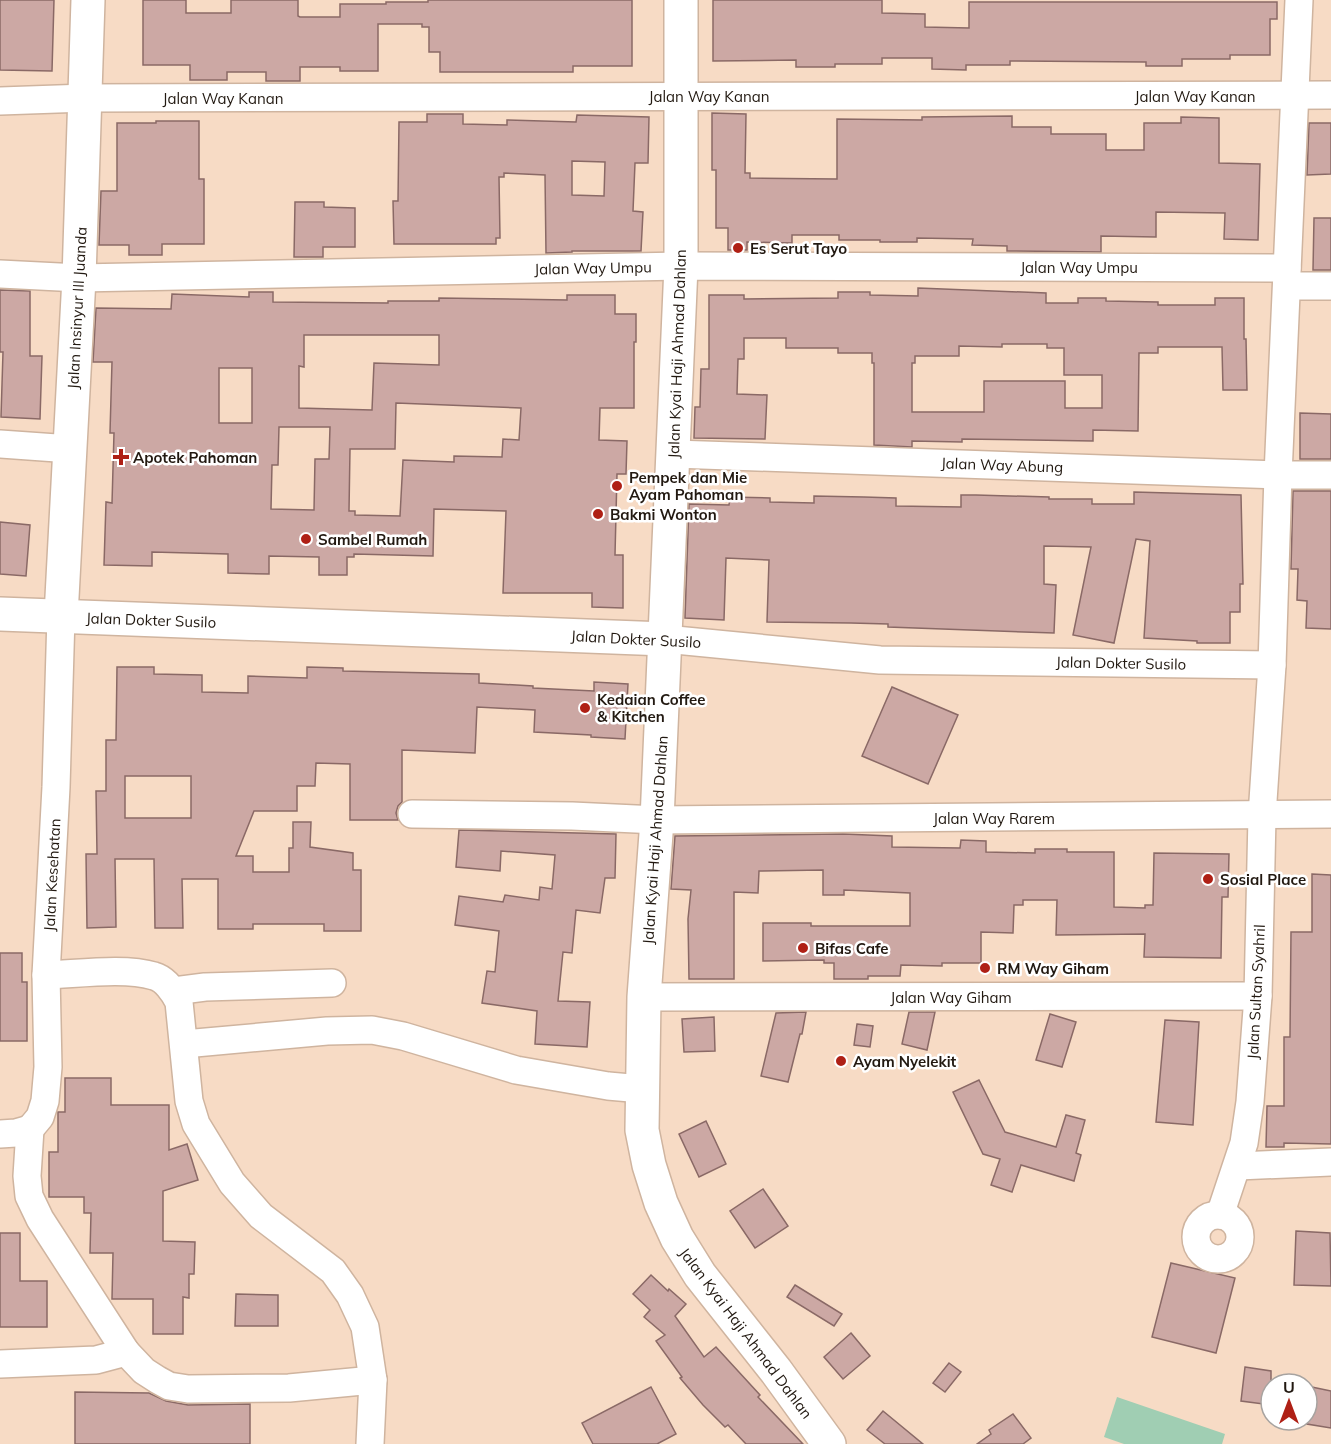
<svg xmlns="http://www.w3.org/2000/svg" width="1331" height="1444" font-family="Mulish,sans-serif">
<rect width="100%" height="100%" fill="#f7dbc5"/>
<path fill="#a0ceb3" d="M1117 1397 1225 1434 1222 1444H1124L1104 1437Z"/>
<g fill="#cca8a4" stroke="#8a6966" stroke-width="1.5" fill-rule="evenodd">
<path d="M0 0H54L52 71 0 70Z"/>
<path d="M143 0H186V13H231V0H298V16L300 17H340V4H386V2H428V0H632V66H573V72H440V52H429V27H422V24H378V71H340V67H300V81H266V72H227V80H190V65H143Z"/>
<path d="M713 0H882V13L925 14V27L969 28V2H1277V19H1270V55H1230V59H1182V66H1146V62L1010 61V65H966V70L932 69V58H882V64H835V67H796V60L713 61Z"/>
<path d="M712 113 746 114 745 173H750V178L837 179V119L922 120V117L1012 116V127H1051V134H1106V150H1144V123H1181V117L1219 118V163L1260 164 1258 240 1224 239 1225 213 1156 212V237L1101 236V252L1007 251V246L972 245 973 239 917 238V242H880V240H839V235H792V243L747 242V250H728V228H716V170H712Z"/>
<path d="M427 114H463V124L507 125V120L576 122 577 115 649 117 648 163H635L633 211 643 212 641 251H572V252L546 253 545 175 504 173V177H499L500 238H496V244H394L393 201H398L399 122H427ZM572 161 605 162 604 196 572 195Z"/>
<path d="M156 121H199V179H204V244H162V255H129V245H99L101 191H117V123H156Z"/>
<path d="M1309 123H1331V174L1307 175Z"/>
<path d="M295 202H324V207L355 208V247H323V257H294Z"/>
<path d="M1314 218H1331V270H1313Z"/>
<path d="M918 288 1046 293V303H1078V298H1106V301L1158 302V305H1215V298H1244V339H1246L1247 390H1223L1222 347H1158V353H1139L1138 431 1093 430V441L962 439V442L912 441V447L874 445V363H872V353H838V348H786V338H744V359H738L737 394 767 395 765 439 694 438 695 407H700L701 369H709V295H744V299L838 298V292H870V295L918 296ZM1002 344H1047V348H1064V375H1102V408H1065V381H984V412H912V363H915V356H959V346L1002 347Z"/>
<path d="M0 290 30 291V356H42L40 419 1 417 3 352H0Z"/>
<path d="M249 292H273V302L388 303V301H439V298L567 300V295H615V314H636V342H634V408H600L599 440 627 441 626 474H617L615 555H623V608L592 607V593H503L506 511 434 509 433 556 354 554V557H347V575H319V557L269 556V574L228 573V554L152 552V566L104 565 106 502 112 503 114 433H110L112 362H93L96 308 171 309 172 294 249 297ZM304 335H439V365L374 363 372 410 299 408V366L304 367ZM219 368H252V423H219ZM396 403 521 408 519 440 503 439 502 457 454 456V462L403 460 400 516 355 515V511H349L350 449H395ZM279 427H330L329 459H315L314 510 271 509 272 465H278Z"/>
<path d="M1300 413 1331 414V459H1300Z"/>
<path d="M1293 491H1331V629L1306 628 1307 601 1297 600 1298 569H1291Z"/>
<path d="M1134 492 1241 495 1243 584H1240V612H1230V643H1197V641L1144 638 1150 541 1136 539 1114 643 1073 635 1091 547 1044 546V584L1056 585 1054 633 888 627V624L851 623 767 622 769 560 726 558 724 620 685 618 689 504 729 505 730 497 770 498V502L814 503V496L864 497 896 498V506L961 507V495H976L1049 497V499H1092V504H1134Z"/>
<path d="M0 522 30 525 26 576 0 574Z"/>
<path d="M117 667H154V674L202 675V692L248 693V676L307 678V667L343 668V671L479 674V683L533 686V688L594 691V682L628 684 625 739 591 737V735L534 732 535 710 477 707 475 753 402 750V802L398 806 396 813 398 820H350V764L316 763 315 786H297V811H254L236 856H253V872H289V848H293V822H311L310 847 353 853V870H361V931H324V924H253V929H218V879H182L183 928H155L154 859H115L116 927 87 928 86 854H97L96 791H106V740H116ZM125 776H191V818H125Z"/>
<path d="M892 687 958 715 928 784 862 756Z"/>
<path d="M459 830 616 834 615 878H605L600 913 576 910 572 953 563 952 558 1001 590 1002 587 1047 535 1044 537 1011 482 1003 487 971 495 972 499 931 455 925 459 896 503 902 505 895 539 900 540 887 552 889 555 855 501 851 500 871 456 867Z"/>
<path d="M843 834 892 836V847L960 848 961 840 986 841V852L1035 853V849H1067V852H1114V907L1145 908V905H1153L1154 853 1229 854 1228 897H1222L1221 958 1144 957 1145 934 1056 935 1057 900H1023V905H1014L1013 933 981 932V963H942V966L901 965 900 976H868V979H834V963H824V960L763 961V923H811V926H910V893L844 890V895H823V870L759 871 758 893 734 892V979H689L688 919 691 890 671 889 675 836Z"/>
<path d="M1312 874 1331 875V1144L1284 1143V1147H1266L1267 1106H1284V1037H1290L1291 932H1312Z"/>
<path d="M0 953H22V982H27V1041H0Z"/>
<path d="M806 1012 802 1034H800L788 1082 761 1076 776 1013Z"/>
<path d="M909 1012H935L927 1050 902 1044Z"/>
<path d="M1050 1014 1076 1022 1062 1067 1036 1060Z"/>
<path d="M714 1017 715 1051 684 1052 682 1019Z"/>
<path d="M1165 1020 1199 1022 1193 1125 1156 1122Z"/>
<path d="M857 1024 873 1026 870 1047 854 1045Z"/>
<path d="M65 1078H111V1105H169V1150L187 1144 198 1180 163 1191V1241L195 1242 194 1274H189V1298L183 1297V1334H153V1299H112L113 1253H90L91 1213H84V1197H49V1152H58V1112H65Z"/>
<path d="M979 1080 1005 1132 1056 1147 1066 1115 1085 1120 1076 1153 1081 1155 1074 1181 1021 1165 1012 1192 991 1185 1000 1159 983 1154 953 1092Z"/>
<path d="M706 1121 726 1164 699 1177 679 1134Z"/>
<path d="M763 1189 788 1226 755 1248 730 1211Z"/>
<path d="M1296 1231 1330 1233 1331 1286 1294 1285Z"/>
<path d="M0 1233H20V1281H47V1327H0Z"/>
<path d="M1171 1263 1235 1278 1216 1353 1152 1337Z"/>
<path d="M651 1275 668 1291 669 1289 686 1304 675 1316 704 1357 716 1347 760 1395 758 1397 803 1444H746L728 1425 725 1427 703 1405 680 1378 682 1377 656 1341 665 1335 644 1317 650 1310 633 1294Z"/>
<path d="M795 1285 842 1314 834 1326 787 1297Z"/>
<path d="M236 1294 278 1295V1326H235Z"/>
<path d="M851 1333 870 1356 843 1379 824 1357Z"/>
<path d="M949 1363 961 1372 945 1392 933 1383Z"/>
<path d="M1245 1367 1271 1371V1405L1241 1401Z"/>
<path d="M1307 1386 1331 1391V1428L1307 1424Z"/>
<path d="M651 1387 676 1434 657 1444H593L582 1423Z"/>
<path d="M75 1392 149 1393 166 1401 188 1405 250 1404V1444H75Z"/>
<path d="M883 1411 923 1444H885L867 1430Z"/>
<path d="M1013 1414 1031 1438 1023 1444H977L991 1434 989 1430Z"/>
</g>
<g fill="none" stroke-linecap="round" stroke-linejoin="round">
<defs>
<g id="minor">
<path d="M0 101 86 98 1331 95"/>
<path d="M0 274 79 278 681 266 1287 268"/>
<path d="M1287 286H1331"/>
<path d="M0 444 71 449"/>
<path d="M674 454 1278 475H1331"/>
<path d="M665 639 880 660 1272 665"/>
<path d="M412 814 572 816 657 820 1331 814"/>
<path d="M46 975C77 974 125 967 154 976 165 979 174 992 179 1002L189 1101 196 1124 232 1183 261 1216 333 1271 350 1295 365 1327 373 1380 370 1444"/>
<path d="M174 991 205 987 332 983"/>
<path d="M644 997 1258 996"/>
<path d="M184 1044 327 1031 372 1030 403 1036 516 1070 608 1086 642 1089"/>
<path d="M30 1129 40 1117 45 1101 48 1067 46 975 56 787 61 616"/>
<path d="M30 1129 27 1176 29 1196 40 1219 126 1352 144 1371 158 1380 169 1386 188 1389 289 1388 373 1380"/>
<path d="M0 1134 16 1133 30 1129"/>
<path d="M1238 1166 1331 1162"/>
<circle cx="1218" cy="1237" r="22"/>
<path d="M1220 1215 1244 1143 1250 1102 1258 996 1262 816 1272 665 1278 475 1299 0"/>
<path d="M0 1364 96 1360 126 1352"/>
</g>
<g id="major">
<path d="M681 0V266L657 820 644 997 642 1130 649 1165 661 1203 677 1238 700 1275 776 1371 829 1444"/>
<path d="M0 614 665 639"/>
<path d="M61 616 79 278 88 0"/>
</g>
</defs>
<use href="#minor" stroke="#cfb49f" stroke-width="30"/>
<use href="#major" stroke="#cfb49f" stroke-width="36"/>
<use href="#minor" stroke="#fff" stroke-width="27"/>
<use href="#major" stroke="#fff" stroke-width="33"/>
</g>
<g fill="#af2015" stroke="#fff" stroke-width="2">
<circle cx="738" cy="248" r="6"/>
<path d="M118 448h6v6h6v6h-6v6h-6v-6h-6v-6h6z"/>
<circle cx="617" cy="486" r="6"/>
<circle cx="598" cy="514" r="6"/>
<circle cx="306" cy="539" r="6"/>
<circle cx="585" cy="708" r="6"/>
<circle cx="1208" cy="879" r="6"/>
<circle cx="803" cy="948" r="6"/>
<circle cx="985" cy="968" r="6"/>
<circle cx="841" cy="1061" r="6"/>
</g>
<g text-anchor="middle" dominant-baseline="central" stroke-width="5" stroke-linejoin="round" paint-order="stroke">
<g font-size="15" fill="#221911" stroke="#fff">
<text x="709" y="96">Jalan Way Kanan</text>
<text x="1195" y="96">Jalan Way Kanan</text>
<text x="223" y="98">Jalan Way Kanan</text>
<text x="1079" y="267">Jalan Way Umpu</text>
<text transform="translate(593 268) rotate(-1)">Jalan Way Umpu</text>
<text transform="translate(77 308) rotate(-87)">Jalan Insinyur III Juanda</text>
<text transform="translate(677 354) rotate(-88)">Jalan Kyai Haji Ahmad Dahlan</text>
<text transform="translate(1002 465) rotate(2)">Jalan Way Abung</text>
<text transform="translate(151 620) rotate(2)">Jalan Dokter Susilo</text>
<text transform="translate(636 639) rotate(3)">Jalan Dokter Susilo</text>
<text transform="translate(1121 663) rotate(1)">Jalan Dokter Susilo</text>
<text x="994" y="818">Jalan Way Rarem</text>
<text transform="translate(655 840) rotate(-86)">Jalan Kyai Haji Ahmad Dahlan</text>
<text transform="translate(52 875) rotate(-87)">Jalan Kesehatan</text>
<text transform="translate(1256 992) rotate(-87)">Jalan Sultan Syahril</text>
<text x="951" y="997">Jalan Way Giham</text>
<text transform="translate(746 1333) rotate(53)">Jalan Kyai Haji Ahmad Dahlan</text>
</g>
<g font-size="15" font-weight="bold" fill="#221911" stroke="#fff" text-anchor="start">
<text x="750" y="248">Es Serut Tayo</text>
<text x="133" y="457">Apotek Pahoman</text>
<text x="629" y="477">Pempek dan Mie<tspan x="629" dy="17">Ayam Pahoman</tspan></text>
<text x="610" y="514">Bakmi Wonton</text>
<text x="318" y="539">Sambel Rumah</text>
<text x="597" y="699">Kedaian Coffee<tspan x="597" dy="17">&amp; Kitchen</tspan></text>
<text x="1220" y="879">Sosial Place</text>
<text x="815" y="948">Bifas Cafe</text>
<text x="997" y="968">RM Way Giham</text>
<text x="853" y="1061">Ayam Nyelekit</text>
</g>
</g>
<g transform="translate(1289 1402)"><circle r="28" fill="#ffffff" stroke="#a7a3a0" stroke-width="1.5"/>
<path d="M0-4.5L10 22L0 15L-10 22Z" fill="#af2015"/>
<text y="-9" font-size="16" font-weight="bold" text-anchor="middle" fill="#221911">U</text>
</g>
</svg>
